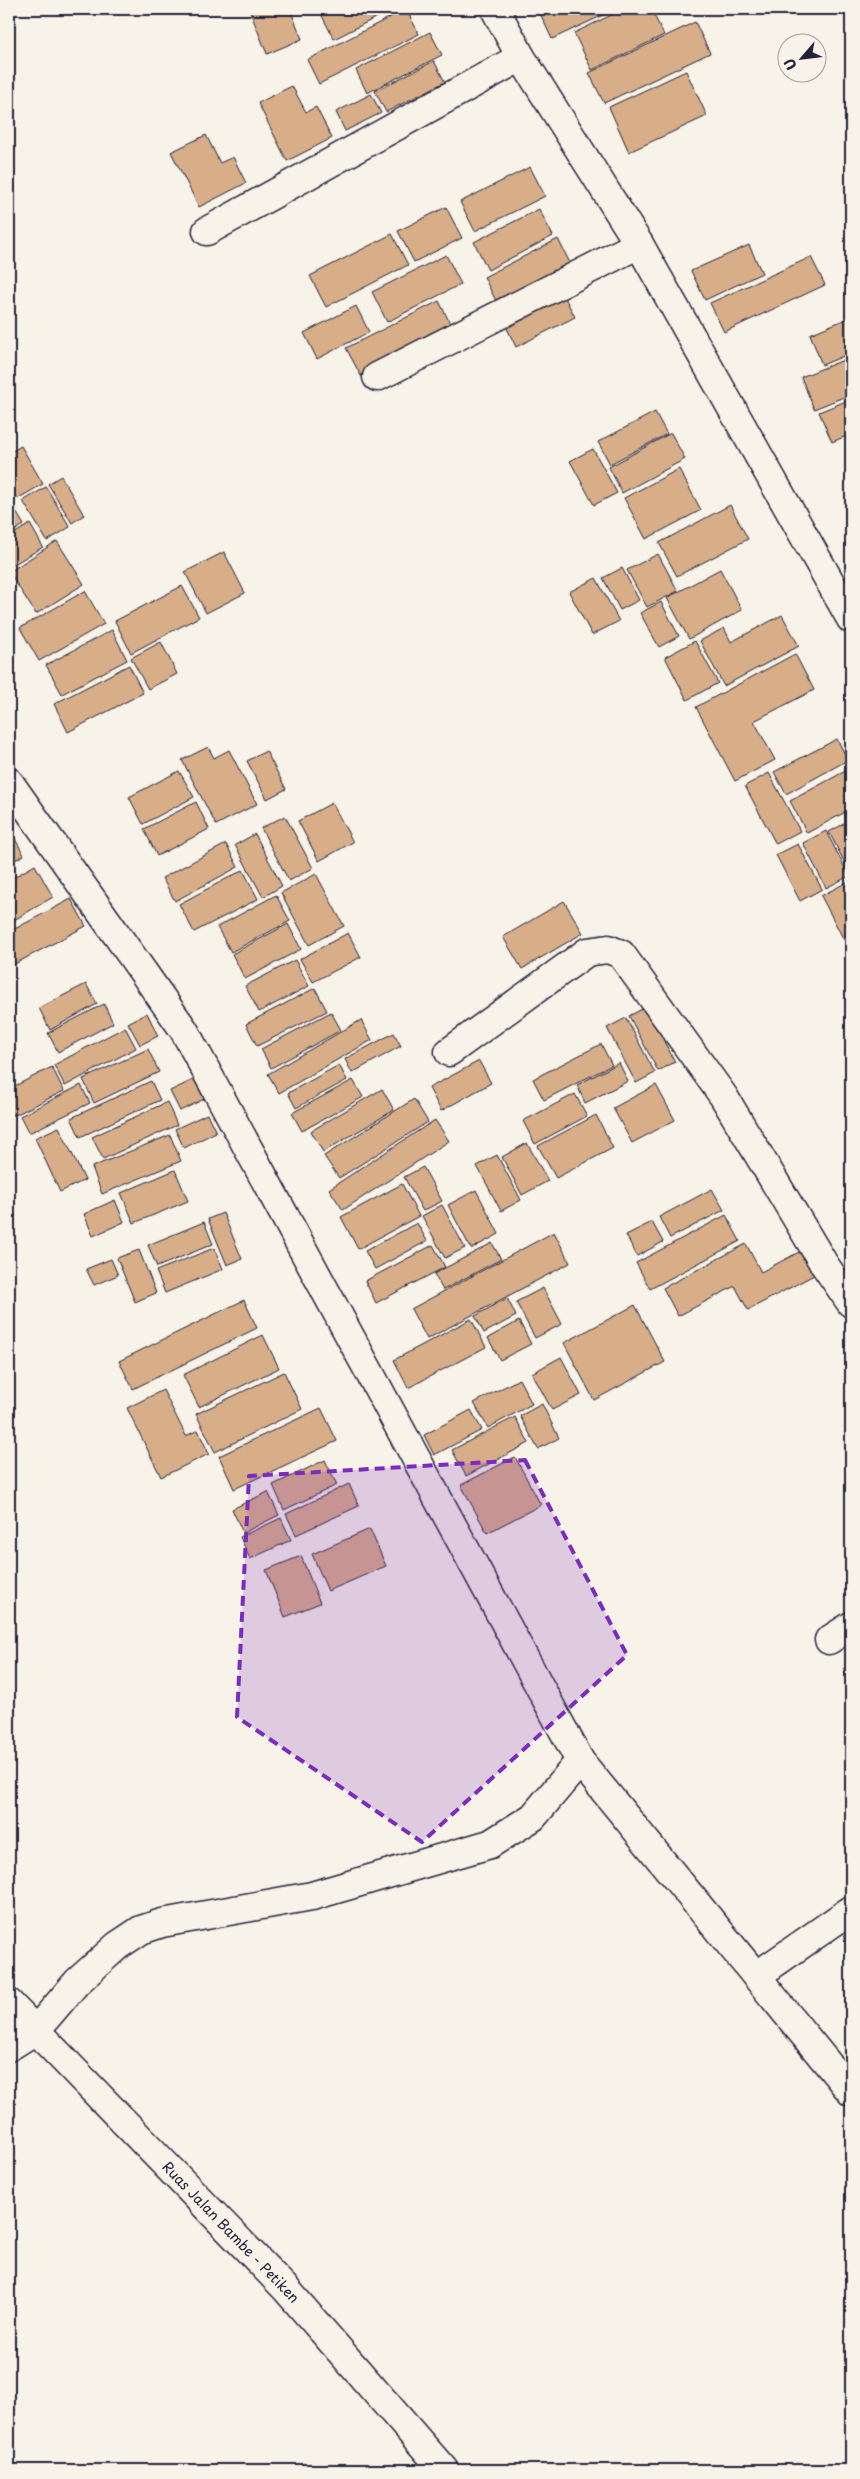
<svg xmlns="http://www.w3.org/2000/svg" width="860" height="2479" font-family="'Playpen Sans',sans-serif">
<rect width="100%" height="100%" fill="#f7f3e8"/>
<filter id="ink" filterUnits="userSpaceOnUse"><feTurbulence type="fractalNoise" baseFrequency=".02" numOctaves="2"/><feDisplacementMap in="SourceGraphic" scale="10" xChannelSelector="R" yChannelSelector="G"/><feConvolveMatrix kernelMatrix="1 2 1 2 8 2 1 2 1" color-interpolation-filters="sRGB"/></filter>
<g filter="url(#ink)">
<g fill="#d8ae89" stroke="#22223b">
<path d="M249 9H290L302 39 267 54Z"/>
<path d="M331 9H393L334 39 321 14Z"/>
<path d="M406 9 419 34 319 84 307 60Z"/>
<path d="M538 9H616L552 39Z"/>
<path d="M624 9H651L664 35 592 70 574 33Z"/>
<path d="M695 22 710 53 604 103 589 73Z"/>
<path d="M430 32 442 55 367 93 356 70Z"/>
<path d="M434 61 445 82 386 112 375 91Z"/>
<path d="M686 71 707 116 629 152 609 107Z"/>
<path d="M292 86 306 112 316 107 332 138 287 161 258 103Z"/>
<path d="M371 94 381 113 345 131 336 112Z"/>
<path d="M206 135 220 163 233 157 246 183 199 207 171 152Z"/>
<path d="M530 167 545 196 475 231 460 202Z"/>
<path d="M446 207 462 238 414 262 398 231Z"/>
<path d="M539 209 553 236 488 270 474 242Z"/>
<path d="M392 234 408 265 326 307 310 276Z"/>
<path d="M558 239 572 267 498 305 484 277Z"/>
<path d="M749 245 762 273 705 300 691 271Z"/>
<path d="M446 255 461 284 387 322 372 292Z"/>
<path d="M811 257 825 285 724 332 710 303Z"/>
<path d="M562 292 575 317 516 347 504 322Z"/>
<path d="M439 301 453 329 361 376 346 348Z"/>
<path d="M356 306 369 332 317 359 304 333Z"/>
<path d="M851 317V353L822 365 810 334Z"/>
<path d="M851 357V394L814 409 801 377Z"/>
<path d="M851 399V434L832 442 819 412Z"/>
<path d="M655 412 667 434 610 464 598 442Z"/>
<path d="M671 433 685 459 622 493 609 467Z"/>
<path d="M21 446 43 484 17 499 9 485V453Z"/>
<path d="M593 449 617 493 594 505 570 461Z"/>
<path d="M679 469 701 510 646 539 624 498Z"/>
<path d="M61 476 84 515 72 523 48 484Z"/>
<path d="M46 487 70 527 47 541 23 501Z"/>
<path d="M12 505 24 525 9 534V507Z"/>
<path d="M730 505 748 539 677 576 659 543Z"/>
<path d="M30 524 43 547 9 567V537Z"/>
<path d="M57 541 84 584 36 614 9 572Z"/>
<path d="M224 552 245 593 206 613 185 572Z"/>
<path d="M658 554 678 591 647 607 627 570Z"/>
<path d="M622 568 639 600 620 610 603 578Z"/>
<path d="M720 569 742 610 689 639 667 598Z"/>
<path d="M596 578 619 621 592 635 569 592Z"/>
<path d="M182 586 199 617 131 653 115 621Z"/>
<path d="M85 591 104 624 39 661 20 628Z"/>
<path d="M661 602 679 636 659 647 640 613Z"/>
<path d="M782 615 799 646 724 686 700 641 724 628 731 642Z"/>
<path d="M112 630 127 660 62 694 46 665Z"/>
<path d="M695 641 718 683 687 700 665 657Z"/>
<path d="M161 642 177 674 148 689 131 658Z"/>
<path d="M795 654 814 690 754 721 775 760 735 781 696 707Z"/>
<path d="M129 665 143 693 68 732 54 704Z"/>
<path d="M837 739 848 760 786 794 774 772Z"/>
<path d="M208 747 214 758 229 750 257 804 216 825 182 760Z"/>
<path d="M266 751 286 789 267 799 247 761Z"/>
<path d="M851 768V809L807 833 790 801Z"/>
<path d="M179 771 194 797 143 824 129 797Z"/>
<path d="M769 773 800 831 776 844 745 786Z"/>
<path d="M196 802 209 829 157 856 144 829Z"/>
<path d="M332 803 353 842 319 861 298 821Z"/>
<path d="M285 816 313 868 289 881 261 828Z"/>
<path d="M851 820V870L849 871 829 832Z"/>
<path d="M9 828 24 855 9 863Z"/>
<path d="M826 831 849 876 826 888 803 843Z"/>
<path d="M255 834 282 886 263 897 235 845Z"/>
<path d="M226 844 238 867 175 901 162 878Z"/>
<path d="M798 844 822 889 800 901 776 855Z"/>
<path d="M35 865 53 897 9 923V880Z"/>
<path d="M243 870 258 899 194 932 179 904Z"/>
<path d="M316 874 344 926 309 945 281 893Z"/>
<path d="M851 880V936L844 940 821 896Z"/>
<path d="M276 895 290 921 231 952 217 927Z"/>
<path d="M71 899 86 926 9 967V932Z"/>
<path d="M564 901 583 933 522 969 503 937Z"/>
<path d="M288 924 301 949 245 979 232 954Z"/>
<path d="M348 933 361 957 313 982 300 959Z"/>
<path d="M295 960 309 986 259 1012 245 986Z"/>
<path d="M86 984 97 1004 50 1030 39 1008Z"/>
<path d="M315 988 327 1011 257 1046 246 1024Z"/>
<path d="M104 1004 113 1023 58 1052 48 1033Z"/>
<path d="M646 1007 675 1062 658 1071 629 1016Z"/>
<path d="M331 1012 341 1030 271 1068 261 1049Z"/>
<path d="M147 1013 158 1036 140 1045 128 1023Z"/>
<path d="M626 1018 655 1073 636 1083 607 1028Z"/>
<path d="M361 1020 372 1040 279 1093 268 1074Z"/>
<path d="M125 1027 136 1048 65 1086 54 1065Z"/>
<path d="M394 1033 401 1046 352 1073 345 1059Z"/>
<path d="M601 1044 612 1065 544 1100 533 1079Z"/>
<path d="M148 1049 159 1072 94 1103 83 1079Z"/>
<path d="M479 1061 491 1083 441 1111 429 1088Z"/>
<path d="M619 1063 628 1081 585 1103 577 1085Z"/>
<path d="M339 1065 347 1080 296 1108 288 1093Z"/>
<path d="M52 1067 64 1091 13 1116 9 1107V1089Z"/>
<path d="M195 1079 204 1099 180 1111 170 1091Z"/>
<path d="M353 1080 363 1097 302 1131 292 1113Z"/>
<path d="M151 1081 160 1100 80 1137 71 1118Z"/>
<path d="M81 1085 90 1103 29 1133 20 1116Z"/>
<path d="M656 1085 675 1120 632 1143 613 1108Z"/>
<path d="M382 1089 394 1110 323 1152 311 1131Z"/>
<path d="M575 1094 587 1116 535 1144 523 1121Z"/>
<path d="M414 1099 428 1122 339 1178 324 1156Z"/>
<path d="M167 1102 177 1125 103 1159 92 1137Z"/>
<path d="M207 1114 216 1132 184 1148 175 1129Z"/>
<path d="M596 1115 613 1148 556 1178 538 1146Z"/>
<path d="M435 1120 449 1141 343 1210 329 1189Z"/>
<path d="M59 1127 85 1180 60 1192 35 1138Z"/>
<path d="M170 1135 181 1161 102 1194 92 1167Z"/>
<path d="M527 1143 548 1181 522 1195 502 1157Z"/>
<path d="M497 1155 521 1200 501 1211 477 1166Z"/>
<path d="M423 1167 442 1201 423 1211 404 1177Z"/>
<path d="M175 1170 188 1201 134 1223 121 1193Z"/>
<path d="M402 1184 419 1216 358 1249 341 1217Z"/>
<path d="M712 1189 724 1210 670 1238 659 1217Z"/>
<path d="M476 1190 499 1234 471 1249 448 1205Z"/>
<path d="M115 1200 124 1222 93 1236 84 1214Z"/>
<path d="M442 1205 465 1248 445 1258 422 1216Z"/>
<path d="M223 1213 242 1259 227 1265 208 1219Z"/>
<path d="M726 1215 740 1241 650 1289 636 1263Z"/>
<path d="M204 1222 213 1244 157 1267 148 1245Z"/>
<path d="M652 1222 663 1242 637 1256 626 1235Z"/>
<path d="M417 1223 427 1241 375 1269 365 1251Z"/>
<path d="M554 1232 570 1263 427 1339 411 1309Z"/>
<path d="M492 1243 501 1259 443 1290 434 1274Z"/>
<path d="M746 1244 761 1272 801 1251 814 1275 748 1310 735 1286 678 1316 663 1288Z"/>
<path d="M433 1245 445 1267 376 1303 365 1281Z"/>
<path d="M214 1248 223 1269 165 1293 156 1271Z"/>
<path d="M139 1250 156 1293 135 1302 117 1258Z"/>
<path d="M111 1259 118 1275 94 1285 86 1269Z"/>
<path d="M543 1288 562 1324 535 1338 516 1302Z"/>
<path d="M507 1298 516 1316 484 1333 475 1316Z"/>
<path d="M244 1300 257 1328 133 1389 119 1361Z"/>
<path d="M635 1305 665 1362 594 1400 564 1343Z"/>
<path d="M471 1319 486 1347 408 1388 394 1360Z"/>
<path d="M519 1321 531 1344 500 1360 488 1338Z"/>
<path d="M263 1335 279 1368 199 1407 183 1375Z"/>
<path d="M561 1357 581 1395 552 1410 532 1373Z"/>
<path d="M284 1372 302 1409 215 1452 196 1414Z"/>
<path d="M519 1379 532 1404 488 1428 474 1403Z"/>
<path d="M163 1390 186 1436 198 1430 209 1454 161 1477 127 1408Z"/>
<path d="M542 1404 559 1438 538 1449 520 1416Z"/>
<path d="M321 1408 337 1441 234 1489 219 1456Z"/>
<path d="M471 1410 482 1430 434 1455 424 1435Z"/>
<path d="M515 1417 529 1443 466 1476 452 1450Z"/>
<path d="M515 1457 541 1505 487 1533 461 1485Z"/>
<path d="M325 1460 337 1485 284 1510 273 1485Z"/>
<path d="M349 1484 359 1506 296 1535 286 1514Z"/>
<path d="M268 1492 279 1515 243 1533 232 1509Z"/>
<path d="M281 1518 291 1540 250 1559 240 1537Z"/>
<path d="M370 1529 386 1566 328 1591 312 1554Z"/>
<path d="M301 1556 320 1603 285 1617 266 1570Z"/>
</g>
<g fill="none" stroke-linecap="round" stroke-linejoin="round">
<defs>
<g id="minor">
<path d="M495 9 521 57 639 244 851 619"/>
<path d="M207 231 521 57"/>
<path d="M377 377 639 244"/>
<path d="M9 782 184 1030 580 1761 851 2092"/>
<path d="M449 1052 587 952 608 949 621 954 724 1097 824 1264 851 1303"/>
<path d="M829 1640 851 1626"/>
<path d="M756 1976 851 1910"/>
<path d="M9 2047 36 2030 77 1982 117 1946 141 1930 162 1923 312 1896 490 1844 533 1817 580 1761"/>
</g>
<path id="secondary" d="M9 2003 286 2289 444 2470"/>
</defs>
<use href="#minor" stroke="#22223b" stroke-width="31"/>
<use href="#secondary" stroke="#22223b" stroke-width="31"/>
<use href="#minor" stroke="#f7f3e8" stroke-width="28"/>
<use href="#secondary" stroke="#f7f3e8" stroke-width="28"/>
</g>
</g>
<path fill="#7b2cbf" fill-opacity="0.2" stroke="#7b2cbf" stroke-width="4" stroke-dasharray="10 6" stroke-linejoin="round" d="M525 1460 627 1655 422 1842 237 1717 249 1476Z"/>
<g text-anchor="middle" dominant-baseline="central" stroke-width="4.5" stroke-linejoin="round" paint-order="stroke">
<g font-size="14" fill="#22223b" stroke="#f7f3e8">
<text transform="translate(231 2232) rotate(46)">Ruas Jalan Bambe - Petiken</text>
</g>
</g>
<rect width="860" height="2479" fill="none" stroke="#f7f3e8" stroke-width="30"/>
<rect x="15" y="15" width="830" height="2449" fill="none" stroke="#22223b" stroke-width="2" filter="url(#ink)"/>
<g transform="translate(802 58) rotate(242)"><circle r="24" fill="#f7f3e8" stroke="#a29fa3"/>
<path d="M0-4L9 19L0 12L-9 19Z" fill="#22223b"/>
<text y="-8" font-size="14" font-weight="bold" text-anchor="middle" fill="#22223b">U</text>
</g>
</svg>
